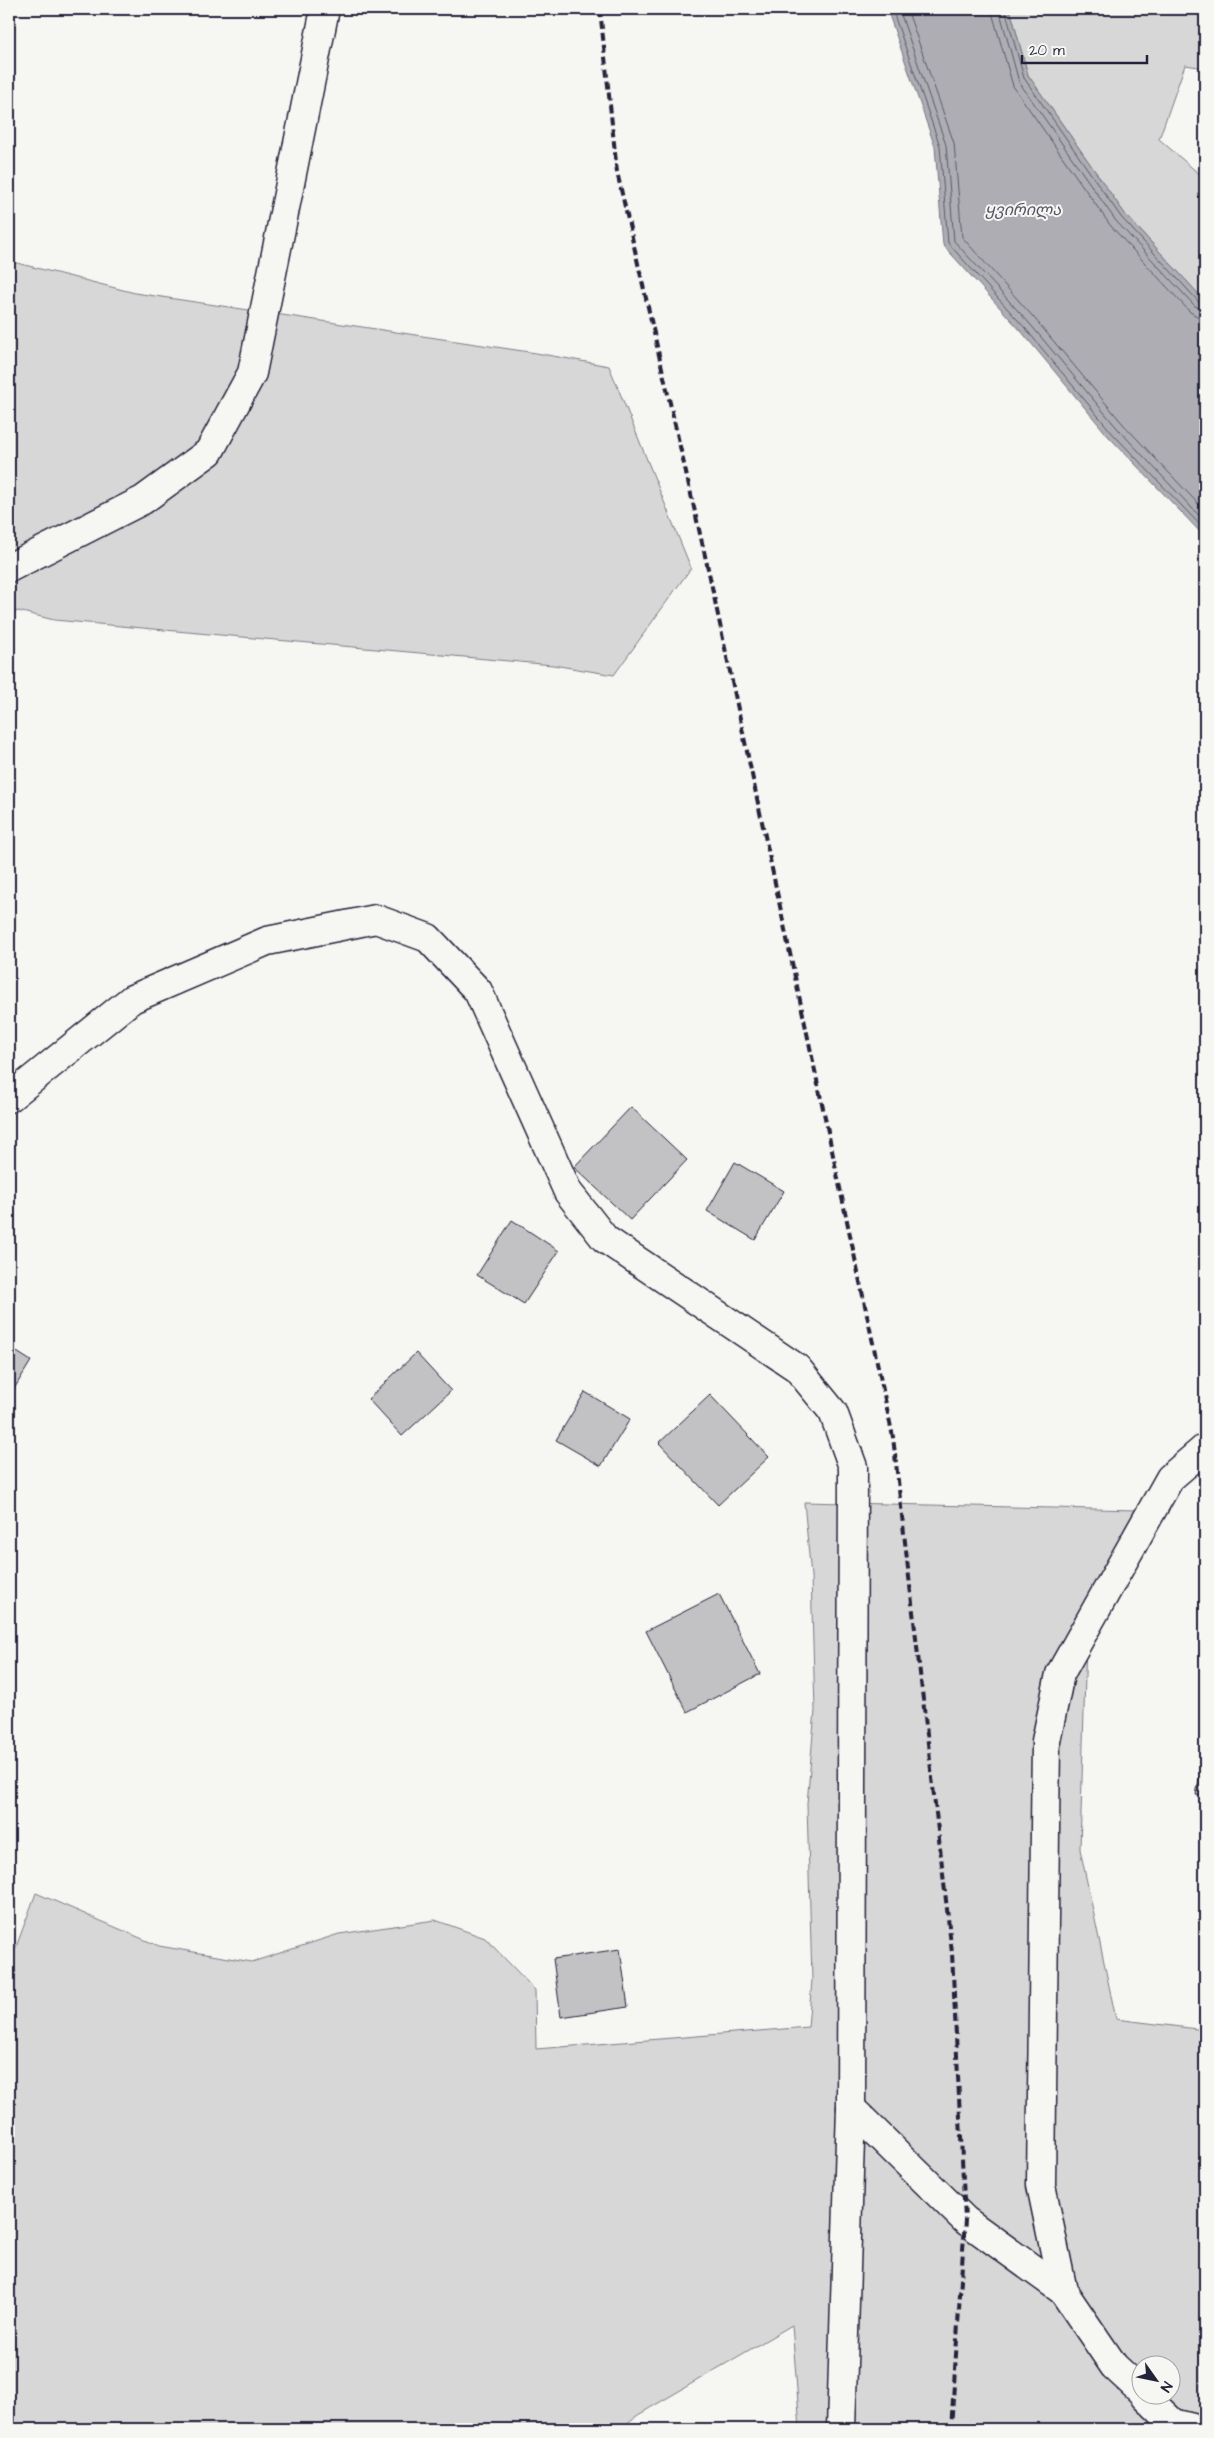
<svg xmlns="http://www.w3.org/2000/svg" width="1214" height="2438" font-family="'Architects Daughter','Noto Sans Georgian',sans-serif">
<rect width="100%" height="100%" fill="#f6f6f2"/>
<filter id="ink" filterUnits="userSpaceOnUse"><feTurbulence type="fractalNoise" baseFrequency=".02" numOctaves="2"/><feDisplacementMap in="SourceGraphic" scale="10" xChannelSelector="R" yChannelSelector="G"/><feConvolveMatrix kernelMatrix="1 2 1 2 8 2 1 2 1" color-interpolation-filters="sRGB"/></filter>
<g filter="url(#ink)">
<g fill="#d7d7d7" stroke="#7c7c89" fill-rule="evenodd">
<path d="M1010 9H1205V68L1185 65 1159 139 1205 179V301L1125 214 1028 75Z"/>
<path d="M9 261 135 293 536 353 609 366 691 568 614 675 553 665 54 620 18 611 9 615Z"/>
<path d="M804 1502 1136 1510 1087 1606 1080 1849 1116 2019 1205 2030V2429H800L792 2325 638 2415 619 2429H9V1966L36 1893 159 1946 252 1962 339 1934 435 1920 485 1938 535 1990 536 2049 808 2027 812 1980 807 1804 815 1710 811 1576ZM1142 2366H1172V2396H1142Z"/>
</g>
<path fill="#adadb3" stroke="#757583" d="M887 9H1010L1028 75 1125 214 1205 301V537L1109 437 1021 331 943 245 935 147Z"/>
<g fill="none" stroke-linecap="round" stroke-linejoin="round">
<g stroke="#5a5a6b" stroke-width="1">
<path d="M892 9 940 146 948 243 1025 328 1113 434 1205 530"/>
<path d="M899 9 946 145 954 241 1030 324 1118 429 1205 522"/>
<path d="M907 9 954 143 962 237 1035 319 1123 424 1205 511"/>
<path d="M991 9 1013 86 1110 225 1190 312 1197 316 1205 317"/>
<path d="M999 9 1019 82 1116 221 1195 306 1205 310"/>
<path d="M1005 9 1024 78 1121 217 1199 302 1205 303"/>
</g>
</g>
<g fill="#c2c2c4" stroke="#22223b">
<path d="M631 1107 687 1160 630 1220 574 1167Z"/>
<path d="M735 1162 784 1191 755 1240 707 1211Z"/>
<path d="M512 1220 559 1251 524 1304 477 1275Z"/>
<path d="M9 1347 31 1361 9 1397Z"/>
<path d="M416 1353 451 1391 402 1436 368 1399Z"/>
<path d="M585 1392 630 1419 601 1466 556 1440Z"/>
<path d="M710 1395 769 1457 718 1505 659 1443Z"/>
<path d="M719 1594 760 1674 687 1712 646 1631Z"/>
<path d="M1205 1749V1797L1196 1795Z"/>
<path d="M620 1949 628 2007 561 2017 553 1959Z"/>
</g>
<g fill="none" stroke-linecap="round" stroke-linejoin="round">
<defs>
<g id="street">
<path d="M9 568 143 500 209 452 252 373 325 9"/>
<path d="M9 1098 132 999 267 941 376 919 428 938 478 991 568 1192 605 1239 797 1368 833 1412 853 1467 851 2108 841 2429"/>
<path d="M851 2108 965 2220 1063 2291"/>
<path d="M1142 2392 1114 2366 1063 2291 1041 2185 1046 1741 1060 1674 1170 1478 1205 1448"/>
<path d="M1145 2396 1173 2423 1197 2429"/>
</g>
</defs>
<use href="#street" stroke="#22223b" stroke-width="31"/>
<use href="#street" stroke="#f6f6f2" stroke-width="28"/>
<path stroke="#22223b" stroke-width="4" stroke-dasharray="8 4" stroke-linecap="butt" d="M600 9 617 172 709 573 893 1437 952 1953 965 2220 951 2429"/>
</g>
</g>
<g text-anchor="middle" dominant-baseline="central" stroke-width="4" stroke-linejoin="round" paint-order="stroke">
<g font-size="16" font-style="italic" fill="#535365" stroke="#f6f6f2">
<text x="1023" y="210">ყვირილა</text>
</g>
</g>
<rect width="1214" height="2438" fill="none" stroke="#f6f6f2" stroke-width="30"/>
<rect x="15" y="15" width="1184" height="2408" fill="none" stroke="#22223b" stroke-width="2" filter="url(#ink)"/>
<g transform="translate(1156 2380) rotate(123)"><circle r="24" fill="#f6f6f2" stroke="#a1a1a9"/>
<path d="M0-4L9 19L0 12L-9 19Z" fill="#22223b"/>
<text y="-8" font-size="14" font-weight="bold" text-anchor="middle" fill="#22223b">N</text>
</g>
<path d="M1022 55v8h125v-8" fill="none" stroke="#22223b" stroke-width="2.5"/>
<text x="1029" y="55" font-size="15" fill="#22223b" stroke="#f6f6f2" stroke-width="4" paint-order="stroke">20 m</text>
</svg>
